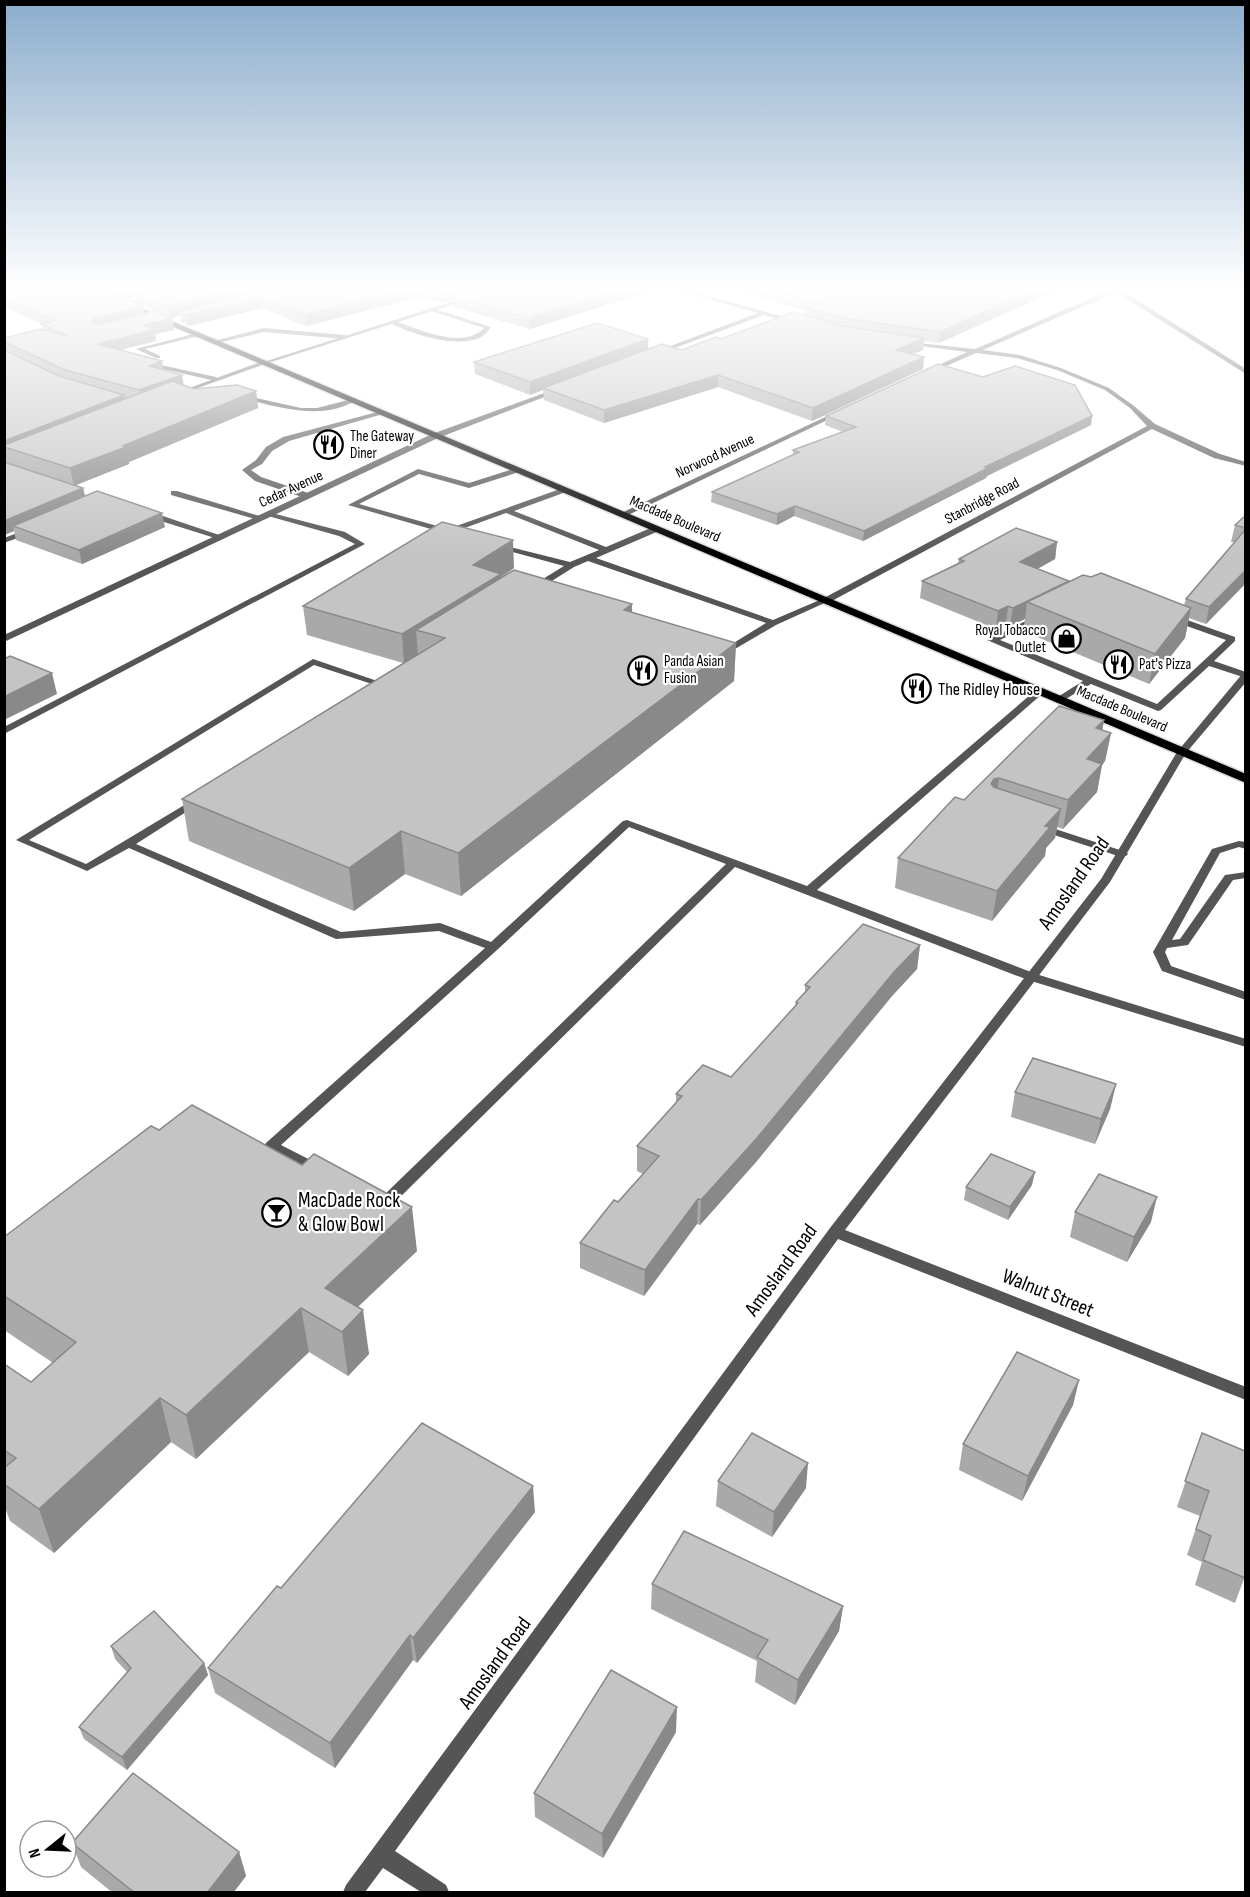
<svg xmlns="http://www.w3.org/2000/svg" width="1250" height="1897" font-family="'Sofia Sans Condensed',sans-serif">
<rect width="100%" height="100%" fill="#fff"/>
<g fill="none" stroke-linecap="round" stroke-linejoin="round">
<defs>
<path id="primary" d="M87 290H98L1246 774V783Z"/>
</defs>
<use href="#primary" stroke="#dbdbdb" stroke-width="3"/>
<g fill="#555" fill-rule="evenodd">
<path d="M431 309H435L491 327C488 331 485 335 481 337 460 349 408 334 389 322L392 320C417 328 462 351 484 328L431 311Z"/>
<path d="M264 328 345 335 348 337 345 339 264 332 213 344 210 342Z"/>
<path d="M197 333 199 334V336L145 349 160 356V358H156L136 349Z"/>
<path d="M147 362 216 377 219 379 216 381 145 365V363Z"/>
<path d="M243 395 301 408H317L352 399 355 401C320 421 278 407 241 398V396Z"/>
<path d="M381 411 385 413 383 414 289 441 272 451 262 464 251 470 261 477 311 494V498H305L255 481 242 470 256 460 266 447 283 437Z"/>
<path d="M516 468 520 470 519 472 469 488 419 474 359 504 448 529 563 488H566V492L514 511 606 547 653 527H659V531L596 558 773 620 822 599H828L829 601 776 625 728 653 716 648 721 645 727 647 766 623 588 561 574 567 539 589H533V585L564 566 494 547V543L570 562 599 550 506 513 448 534 348 505 418 469 469 483Z"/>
<path d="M171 491H177L266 518 259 520 171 495Z"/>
<path d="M145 512H151L225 537 218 539 145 516Z"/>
<path d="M268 512 345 532 365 544 4 734V727L355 544 339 536 268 516Z"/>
<path d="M28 529H31V533L4 543V538Z"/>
<path d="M1094 587 1235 637V641L1214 661 1246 672V678L1209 666 1161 710 1158 711 1091 684 1059 703 1056 702V698L1083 681 987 640ZM1094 593 1226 640 1157 704 1000 640Z"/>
<path d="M313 659 386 684 384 686H378L314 665 29 840 86 864 196 798 200 799 201 801 200 803 136 844 341 932 440 923 491 942 623 821 627 820 807 886 1036 690H1042V694L817 890 1036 974 1246 1039V1047L1028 980 735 867 390 1207C383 1209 375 1207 371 1200L373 1196H383L726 864 629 827 497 950 281 1145 322 1166 324 1169 322 1172H312L266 1149 264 1146 266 1143 485 948 439 931 336 939 129 848 87 871 16 840Z"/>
<path d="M1043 825 1126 852 1128 854 1126 856H1118L1039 830 1038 828 1039 826Z"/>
<path d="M1239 841 1246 842V849L1239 847 1220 853 1172 940 1180 939 1225 875 1246 872V878L1233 880 1188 945 1167 948 1165 952 1171 966 1246 992V1000L1162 971 1153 952 1212 849Z"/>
</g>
<g fill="#555" fill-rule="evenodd">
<path d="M172 290H183L124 306 121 304Z"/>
<path d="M677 290H688L798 321 795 323 764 315 661 353H657V351L758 313Z"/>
<path d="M1110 290H1121L1246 369V374L1116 292 983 350 1020 355 1061 368 1109 388 1134 406 1155 424 1220 454 1246 462V466L1214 458 1152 429 828 603H822V599L1147 426 1130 408 1105 390 1057 370 1017 358 976 353 928 374 925 372 926 371 967 352 906 344 909 342 975 349Z"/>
<path d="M263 361 266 363 265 364 178 395 173 394Z"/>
<path d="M558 388 560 389V391L438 438 4 642V635L432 434Z"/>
<path d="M838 411 842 413 840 414 624 517 617 515Z"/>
<path d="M1246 672V682L1186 753 1110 882 845 1230 1246 1387V1400L838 1239 395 1851 446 1885 449 1892H421L383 1868 365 1892H343L346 1885 830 1228 1101 879 1177 752 1243 673Z"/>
</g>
<path fill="#555" fill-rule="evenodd" d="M489 290H499L265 364 260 363Z"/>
<use href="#primary" fill="#000" fill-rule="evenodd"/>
</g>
<g fill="#a9a9a9" fill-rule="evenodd">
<path d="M4 290H654L530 329 454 307 453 299 441 303 419 297 306 326 262 308 189 326 181 322 180 315 171 318 174 330 155 334 156 341 120 350 162 361 163 370 184 386 194 389 256 391 258 408 129 462V464L75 485 83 488 85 496 165 527 82 564 16 540 14 531 4 535V338L43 329 42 324 4 307ZM137 297 138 304 128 300ZM143 306 154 311 144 314Z"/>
<path d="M731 290H1057L939 343 924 341 923 350 912 354 924 357 923 369 812 421 718 387 604 423 544 400 543 390 530 395 475 374 474 362 648 349 682 350 805 316V310Z"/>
<path d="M826 416H1092L1091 425 987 476 986 478 863 541 794 516 777 525 711 502 712 492 793 455V450L843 432 825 425Z"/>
<path d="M1245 516V584L1206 624 1189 618 1185 638 1149 684 1023 631 1025 619 1010 626 1006 624 996 629 920 598 922 581 958 563 959 559 1057 542 1055 559 1037 569 1069 582 1091 577 1184 605 1186 599 1235 542H1231L1235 525Z"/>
<path d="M514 568 501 577V578L632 604V612L736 643 734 681 461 896 405 874 354 911 189 841 182 799 403 663 307 635 303 606Z"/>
<path d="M1059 706 1104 720 1102 730 1111 733 1105 761 1102 765 1097 792 1063 829 1057 827 1055 838 1046 848 1045 856 992 921 895 888 898 858 964 800Z"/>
<path d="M920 945 917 969 892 996 756 1162 700 1225 697 1224 644 1296 580 1268V1243L643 1174 637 1171V1146L676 1103V1094L731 1077 795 1006 796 1002 805 992V985Z"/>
<path d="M1116 1084 1110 1109 1095 1144 1011 1117 1015 1092Z"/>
<path d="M159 1130 417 1251 358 1307 369 1354 348 1376 309 1352 196 1459 171 1442 54 1553 10 1521 4 1505V1364L31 1382 53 1363 4 1330V1237Z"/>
<path d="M1032 1185 1008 1220 964 1200 966 1187Z"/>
<path d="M1075 1212 1151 1222 1127 1262 1070 1237Z"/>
<path d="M1079 1380 1073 1405 1022 1501 959 1470 963 1444Z"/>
<path d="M1202 1433 1245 1576 1235 1603 1195 1585 1202 1562 1187 1555 1200 1516 1177 1507Z"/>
<path d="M718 1481 806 1488 772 1537 716 1506Z"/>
<path d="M535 1512 417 1663 413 1660 335 1768 215 1693 208 1668 281 1588Z"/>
<path d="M652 1584 843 1606 839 1631 795 1705 755 1682 757 1661 651 1609Z"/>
<path d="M111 1646 204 1663 208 1675 127 1770 84 1739 79 1727 127 1672 115 1659Z"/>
<path d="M676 1732 603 1858 535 1817 534 1793Z"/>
<path d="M72 1843 239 1852 246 1876 233 1893H113L81 1867Z"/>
</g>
<g fill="#898989">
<path d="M126 290H163L136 294 137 297 127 300Z"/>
<path d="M233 290H275L179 312 180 315 170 318 168 307Z"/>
<path d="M402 290H419V297L306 326 305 315Z"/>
<path d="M447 290H481L453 296V299L441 303 440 292Z"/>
<path d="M620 290H654L530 329 529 318Z"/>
<path d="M1034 290H1057L939 343 940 332Z"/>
<path d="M261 298 262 308 189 326 187 315Z"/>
<path d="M143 306 145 317 96 330 93 321 94 319Z"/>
<path d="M172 318 174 330 155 334 156 341 99 355 97 344 144 325Z"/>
<path d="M924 338 923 350 895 361 896 350Z"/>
<path d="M648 339V351L543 388V390L530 395V382Z"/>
<path d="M924 357 923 369 812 421 813 408Z"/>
<path d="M162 361 163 373 149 366Z"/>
<path d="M182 375 184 387 141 402 139 390Z"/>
<path d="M718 375V387L604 423V410Z"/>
<path d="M256 391 258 408 129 462V464L74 486 70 468Z"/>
<path d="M124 395 126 407 4 447V441Z"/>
<path d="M1092 416 1091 425 987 476 986 478 863 541 864 531 985 467Z"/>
<path d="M83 488 86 501 13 526 14 531 4 535V521Z"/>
<path d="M795 506 794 516 777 525V514Z"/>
<path d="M162 513 165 527 82 564 79 550Z"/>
<path d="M513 540 514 568 501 577 502 602 445 638 416 630 418 655 404 664 402 634 473 565Z"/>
<path d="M1057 542 1055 559 1018 580 1020 562Z"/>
<path d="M1245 571V584L1206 624 1209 607Z"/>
<path d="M1069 581 1027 602 1025 619 1010 626 1013 608Z"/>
<path d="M632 604V642L624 610Z"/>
<path d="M1008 606 1006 624 996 629 998 611Z"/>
<path d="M1191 608 1185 638 1149 684 1155 654Z"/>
<path d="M736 643 734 681 461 896 458 853Z"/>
<path d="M52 673 57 694 4 720V697Z"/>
<path d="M1104 720 1100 745 1111 733 1105 761 1102 765 1097 792 1063 829 1068 800 1087 759 1096 728Z"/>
<path d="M999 778 995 807 991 784 994 779Z"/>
<path d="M1061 809 1055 838 1046 848 1045 856 992 921 997 891 1045 826Z"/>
<path d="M401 831 405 874 354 911 349 868Z"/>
<path d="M920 945 917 969 892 996 756 1162 700 1225 701 1200 894 972Z"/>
<path d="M1116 1084 1110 1109 1095 1144 1101 1119Z"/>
<path d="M1035 1172 1032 1185 1008 1220 1010 1207Z"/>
<path d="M1157 1197 1151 1222 1127 1262 1134 1237Z"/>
<path d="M698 1199 697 1224 644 1296 645 1270Z"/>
<path d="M412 1207 417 1251 335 1328 325 1288Z"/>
<path d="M301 1308 309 1352 196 1459 186 1415Z"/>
<path d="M363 1310 369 1354 348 1376 342 1332Z"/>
<path d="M1079 1380 1073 1405 1022 1501 1028 1476Z"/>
<path d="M160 1398 171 1442 54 1553 39 1509Z"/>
<path d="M808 1463 806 1488 772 1537 774 1512Z"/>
<path d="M533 1486 535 1512 417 1663 413 1638Z"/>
<path d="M843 1606 839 1631 795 1705 798 1680Z"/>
<path d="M410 1635 413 1660 335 1768 330 1743Z"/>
<path d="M204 1663 208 1675 127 1770 122 1757Z"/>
<path d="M677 1707 676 1732 603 1858 602 1834Z"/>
<path d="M239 1852 246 1876 233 1893H207Z"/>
</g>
<g fill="#c4c4c4" stroke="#898989" stroke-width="1.5">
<path d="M4 290H105L143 306 94 319 93 321 97 325 155 311 172 318 144 325 154 330 97 344 162 361 149 366 182 375 139 390 65 370 4 342V338L41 329 67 336 41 324 55 320 4 298Z"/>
<path d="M150 290H233L168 307 136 294Z"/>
<path d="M262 290H402L305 315 261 298 187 315 179 312Z"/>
<path d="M433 290H447L440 292Z"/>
<path d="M471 290H620L529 318 453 296Z"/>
<path d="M772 290H1034L940 332 843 318 806 308 820 303Z"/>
<path d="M793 312 842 326 924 338 896 350 924 357 813 408 718 375 604 410 543 388 662 344 682 350 716 337 721 339Z"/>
<path d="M597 323 648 339 530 382 474 362Z"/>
<path d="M4 350 59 376 124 395 4 441Z"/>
<path d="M938 364 983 377 1015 366 1075 385 1092 416 985 467 988 468 864 531 795 506 777 514 712 492 799 452 793 450 856 427 826 416Z"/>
<path d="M172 381 194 389 237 385 256 391 123 446 126 447 70 468 4 447V445Z"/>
<path d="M4 462 83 488 4 521Z"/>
<path d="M97 491 162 513 79 550 13 526Z"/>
<path d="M1245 516V528L1235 525Z"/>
<path d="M442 522 513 540 473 565 501 574 402 634 303 606Z"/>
<path d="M1016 528 1057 542 1020 562 1069 581 1013 608 1008 606 998 611 922 581 964 561 959 559Z"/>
<path d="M1245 530V571L1209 607 1186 599Z"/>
<path d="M514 570 632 604 624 610 736 643 458 853 401 831 349 868 182 799 445 638 416 630Z"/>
<path d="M1101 573 1191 608 1155 654 1027 602 1083 575 1091 577Z"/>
<path d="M10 656 52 673 4 697V659Z"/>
<path d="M1059 706 1104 720 1096 728 1111 733 1087 759 1102 764 1068 800 999 778 994 779 991 784 994 787 1061 809 1045 826 1050 827 997 891 898 858 955 797 964 800Z"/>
<path d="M863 924 920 945 894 972 757 1138 701 1200 698 1199 645 1270 580 1243 614 1200 618 1202 659 1156 637 1146 682 1096 676 1094 703 1065 731 1077 798 1003 796 1002 810 987 805 985Z"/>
<path d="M1033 1058 1116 1084 1101 1119 1015 1092Z"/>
<path d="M192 1105 302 1165 314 1154 412 1207 325 1288 363 1310 342 1332 301 1308 186 1415 160 1398 39 1509 4 1484V1468L16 1458 4 1450V1364L31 1382 76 1342 4 1296V1237L151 1126 159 1130Z"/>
<path d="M991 1154 1035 1172 1010 1207 966 1187Z"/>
<path d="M1099 1174 1157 1197 1134 1237 1075 1212Z"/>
<path d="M1017 1352 1079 1380 1028 1476 963 1444Z"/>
<path d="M422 1423 533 1486 413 1638 410 1635 330 1743 208 1668 277 1586 281 1588Z"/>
<path d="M752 1433 808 1463 774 1512 718 1481Z"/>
<path d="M1202 1433 1245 1451V1578L1203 1560 1211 1536 1196 1529 1209 1491 1185 1481Z"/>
<path d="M684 1531 843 1606 798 1680 757 1657 768 1640 652 1584Z"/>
<path d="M154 1611 204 1663 122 1757 79 1727 131 1668 111 1646Z"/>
<path d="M611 1670 677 1707 602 1834 534 1793Z"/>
<path d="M133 1773 239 1852 207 1893H135L72 1843Z"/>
</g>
<linearGradient id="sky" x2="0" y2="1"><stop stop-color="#8cadcc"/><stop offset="0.52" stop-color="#fff"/><stop offset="1" stop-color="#fff" stop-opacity="0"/></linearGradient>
<rect width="1250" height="556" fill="url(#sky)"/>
<defs>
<symbol id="restaurant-ring" viewBox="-11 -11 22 22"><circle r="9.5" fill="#fff" stroke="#000" stroke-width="1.5"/><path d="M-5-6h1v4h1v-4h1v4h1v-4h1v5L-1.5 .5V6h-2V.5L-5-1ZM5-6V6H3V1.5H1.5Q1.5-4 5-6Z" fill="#000"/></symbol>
<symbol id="shop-ring" viewBox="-11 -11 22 22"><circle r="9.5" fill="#fff" stroke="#000" stroke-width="1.5"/><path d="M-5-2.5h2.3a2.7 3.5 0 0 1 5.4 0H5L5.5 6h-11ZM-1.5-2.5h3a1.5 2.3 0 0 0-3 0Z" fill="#000"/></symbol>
<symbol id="bar-ring" viewBox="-11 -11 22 22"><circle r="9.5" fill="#fff" stroke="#000" stroke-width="1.5"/><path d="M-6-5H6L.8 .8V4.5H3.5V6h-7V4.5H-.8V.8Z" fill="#000"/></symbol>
</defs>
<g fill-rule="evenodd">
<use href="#restaurant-ring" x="312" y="428" width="33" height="33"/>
<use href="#shop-ring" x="1050" y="622" width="33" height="33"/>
<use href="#restaurant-ring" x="1102" y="648" width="33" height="33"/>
<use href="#restaurant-ring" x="626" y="654" width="33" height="33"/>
<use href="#restaurant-ring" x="900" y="672" width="33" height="33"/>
<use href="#bar-ring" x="260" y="1196" width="33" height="33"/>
</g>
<g text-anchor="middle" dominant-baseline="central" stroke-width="4.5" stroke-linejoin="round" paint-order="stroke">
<g font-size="15" fill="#000" stroke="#fff" text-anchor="start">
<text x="350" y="436">The Gateway<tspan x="350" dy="17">Diner</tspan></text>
<text x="1046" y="630" text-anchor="end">Royal Tobacco<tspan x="1046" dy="17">Outlet</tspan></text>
<text x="664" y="661">Panda Asian<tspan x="664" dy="17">Fusion</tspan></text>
<text x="1139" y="664">Pat's Pizza</text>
</g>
<g font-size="15" fill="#000" stroke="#fff">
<text transform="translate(715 456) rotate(-25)">Norwood Avenue</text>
<text transform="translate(291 489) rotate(-25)">Cedar Avenue</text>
<text transform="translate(982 501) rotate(-28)">Stanbridge Road</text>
<text transform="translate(675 519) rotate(23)">Macdade Boulevard</text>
<text transform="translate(1122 709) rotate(23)">Macdade Boulevard</text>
</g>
<g font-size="18" fill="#000" stroke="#fff" text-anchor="start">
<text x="938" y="689">The Ridley House</text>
</g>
<g font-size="21" fill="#000" stroke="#fff">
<text transform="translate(1074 883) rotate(-55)">Amosland Road</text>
<text transform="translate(781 1270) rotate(-54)">Amosland Road</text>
<text transform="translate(1048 1293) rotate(22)">Walnut Street</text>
<text transform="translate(495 1663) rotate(-54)">Amosland Road</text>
</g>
<g font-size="21" fill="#000" stroke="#fff" text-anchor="start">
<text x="298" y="1200">MacDade Rock<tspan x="298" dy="24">&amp; Glow Bowl</tspan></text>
</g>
</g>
<rect width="1250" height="1897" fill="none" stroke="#000000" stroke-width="12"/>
<g transform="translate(48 1849) rotate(252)"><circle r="28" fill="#ffffff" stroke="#999999" stroke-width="1.5"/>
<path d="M0-4.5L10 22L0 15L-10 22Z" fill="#000000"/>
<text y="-9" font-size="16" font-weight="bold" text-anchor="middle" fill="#000000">N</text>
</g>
</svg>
